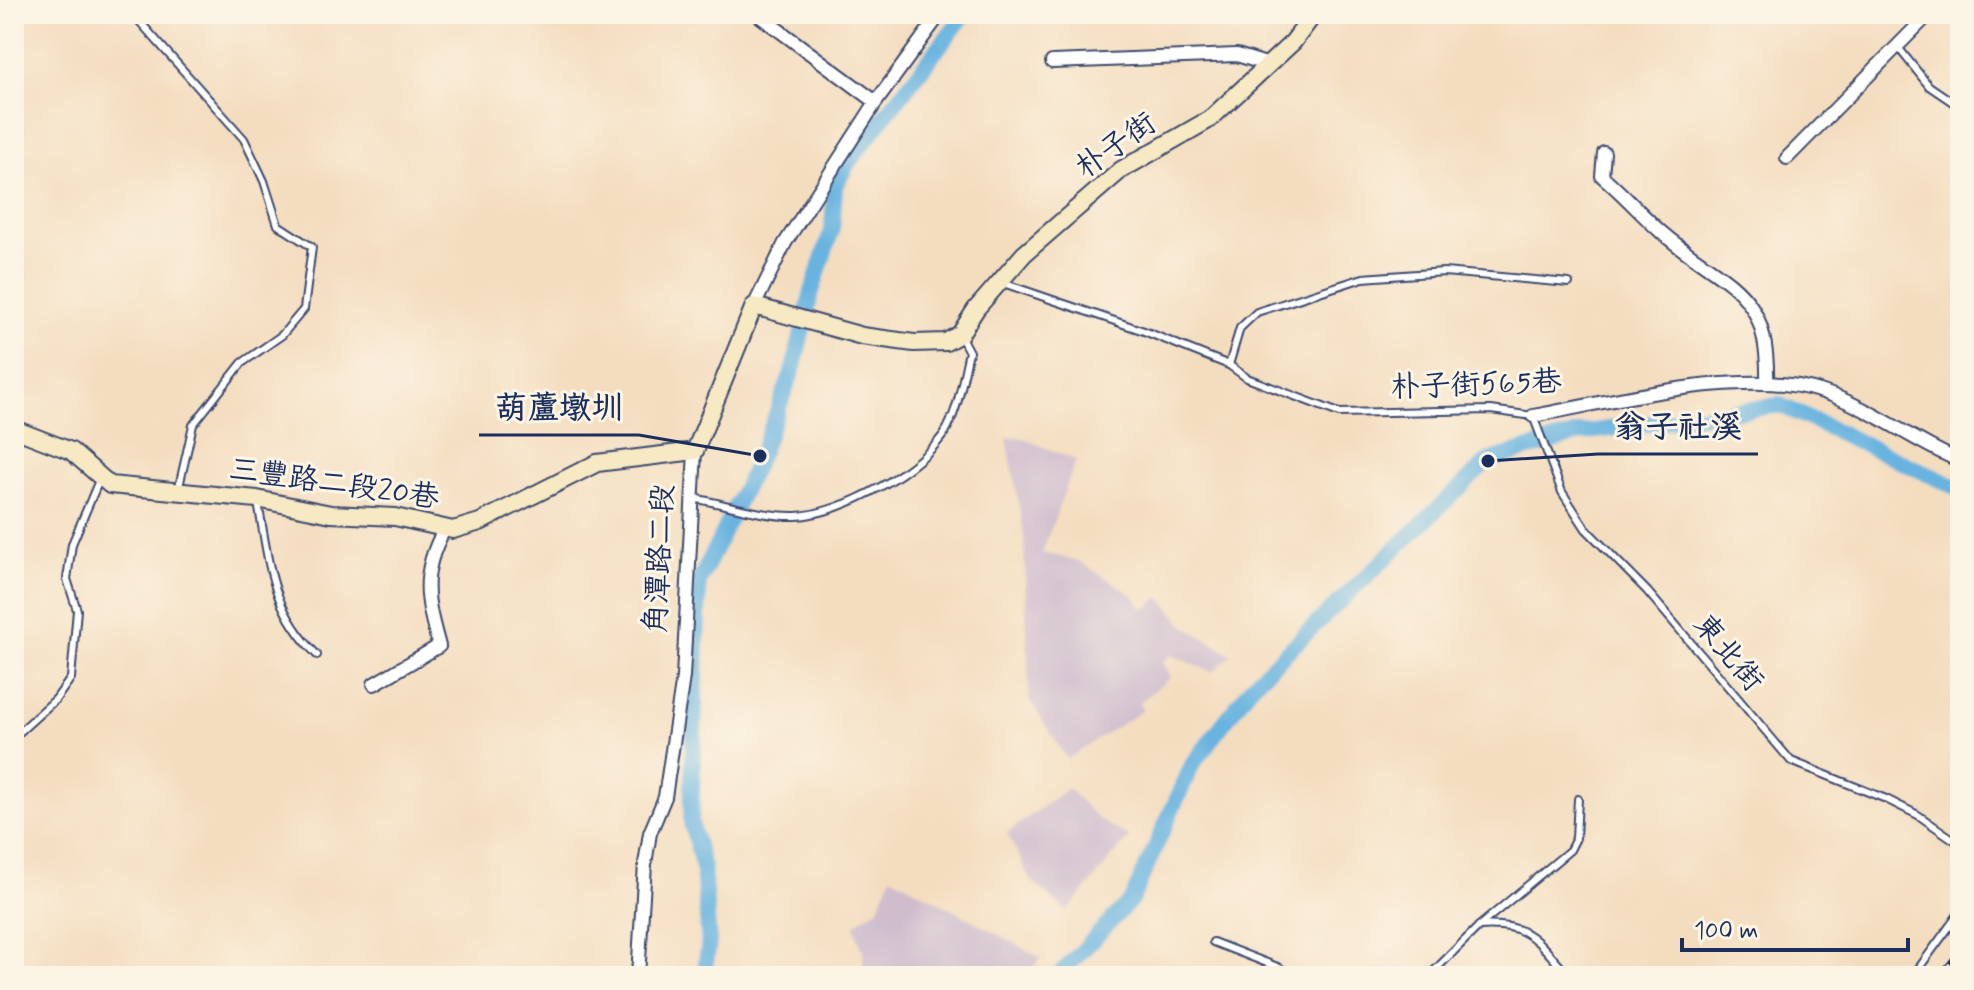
<svg xmlns="http://www.w3.org/2000/svg" width="1974" height="990" font-family="Mynerve,'LXGW WenKai TC',sans-serif">
<rect width="100%" height="100%" fill="#fcf5e5"/>
<filter id="ink" filterUnits="userSpaceOnUse"><feTurbulence type="fractalNoise" baseFrequency=".0125" numOctaves="2"/><feDisplacementMap in="SourceGraphic" scale="16" xChannelSelector="R" yChannelSelector="G"/><feConvolveMatrix kernelMatrix="1 2 1 2 8 2 1 2 1" color-interpolation-filters="sRGB"/></filter>
<filter id="wash" filterUnits="userSpaceOnUse"><feTurbulence type="fractalNoise" baseFrequency=".006" numOctaves="4" result="noise"/><feDisplacementMap in="SourceGraphic" scale="32" xChannelSelector="R" yChannelSelector="G"/><feGaussianBlur stdDeviation="1.8" result="paint"/><feColorMatrix in="noise" values="0 0 0 0 0 0 0 0 0 0 0 0 0 0 0 0 0 1.4 0 .05"/><feComposite in="paint" operator="in"/></filter>
<g filter="url(#wash)">
<rect width="100%" height="100%" fill="#f4ddbf"/>
<g fill="#cfbdce">
<path d="M1019 437 1076 460 1042 553 1077 560 1133 595 1144 610 1160 597 1184 625 1232 655 1212 672 1171 655 1163 662 1171 677 1139 703 1143 710 1067 759 1029 699 1024 533 1007 438Z"/>
<path d="M1068 788 1099 820 1129 837 1067 912 1030 879 1007 833Z"/>
<path d="M891 876 1041 958 1027 976H861L864 955 854 925 879 907Z"/>
</g>
<g fill="none" stroke-linecap="round" stroke-linejoin="round">
<g stroke="#67b3e0" stroke-width="16">
<path d="M704 976 709 942 703 868 691 822 699 582 760 456 793 370 812 291 832 229 835 186 848 163 965 14"/>
<path d="M1058 976 1132 899 1192 765 1254 683 1488 461 1581 433 1780 405 1960 489"/>
</g>
</g>
</g>
<g filter="url(#ink)">
<g fill="none" stroke-linecap="round" stroke-linejoin="round">
<defs>
<g id="lane">
<path d="M133 14 244 139 264 181 278 225 312 247 304 309 282 335 242 363 193 425 178 491"/>
<path d="M1897 46 1929 86 1960 107"/>
<path d="M1003 283 1144 331 1229 365 1247 378 1339 413 1491 410 1533 416 1562 492 1586 529 1647 591 1791 761 1886 799 1918 815 1960 844"/>
<path d="M1229 365 1240 328 1257 312 1363 278 1444 272 1569 283"/>
<path d="M693 498C726 504 763 517 796 516 843 514 924 469 947 429 959 406 963 377 969 352L961 337"/>
<path d="M258 503C270 566 270 607 317 655"/>
<path d="M14 737 56 699 71 678 77 610 67 579 72 544 100 478"/>
<path d="M1479 926C1531 922 1536 941 1569 976"/>
<path d="M1213 942 1280 968 1291 976"/>
<path d="M1429 976 1479 926 1570 850 1576 838 1578 799"/>
<path d="M1913 976 1960 912"/>
</g>
<g id="street">
<path d="M757 14 876 102"/>
<path d="M1052 62 1237 55 1269 65"/>
<path d="M1604 153 1602 176C1623 194 1641 214 1661 232 1723 286 1770 285 1767 383"/>
<path d="M1787 158 1929 14"/>
<path d="M754 306 785 243 876 102 940 14"/>
<path d="M1533 416C1615 401 1744 366 1823 392 1871 408 1913 441 1960 461"/>
<path d="M374 684 439 646C426 599 420 574 444 530"/>
<path d="M638 976 645 864 650 833 665 797 683 677 695 451"/>
</g>
<path id="secondary" d="M14 429 71 451 110 485 257 499 331 514 395 517 453 530 480 522 597 463 695 451 754 306 862 336 914 343 946 342 960 334 976 309 1024 254 1121 170 1210 119 1293 42 1314 14"/>
</defs>
<use href="#lane" stroke="#3c496d" stroke-width="10"/>
<use href="#street" stroke="#3c496d" stroke-width="16"/>
<use href="#secondary" stroke="#3c496d" stroke-width="20"/>
<use href="#lane" stroke="#fff" stroke-width="6"/>
<use href="#street" stroke="#fff" stroke-width="12"/>
<use href="#secondary" stroke="#f6e9c3" stroke-width="16"/>
<defs>
<path id="rail" d="M1941 976 1960 953"/>
</defs>
<use href="#rail" stroke="#1b2f5e" stroke-width="8"/>
<use href="#rail" stroke="#fcf5e5" stroke-width="5" stroke-dasharray="15" stroke-linecap="butt"/>
</g>
</g>
<g text-anchor="middle" dominant-baseline="central" stroke-width="6" stroke-linejoin="round" paint-order="stroke">
<g font-size="30" fill="#1b2f5e" stroke="#fcf5e5">
<text transform="translate(1116 146) rotate(-35)">朴子街</text>
<text transform="translate(1476 385) rotate(-2)">朴子街565巷</text>
<text transform="translate(334 484) rotate(8)">三豐路二段20巷</text>
<text transform="translate(660 559) rotate(-87)">角潭路二段</text>
<text transform="translate(1728 653) rotate(50)">東北街</text>
</g>
</g>
<path fill="none" stroke="#1b2f5e" stroke-width="3" d="M760 456L639 435H479M1488 461L1598 454H1758"/>
<g fill="#1b2f5e" stroke="#fcf5e5" stroke-width="3">
<circle cx="760" cy="456" r="8"/>
<circle cx="1488" cy="461" r="8"/>
</g>
<g font-size="32" text-anchor="middle" font-weight="bold" fill="#1b2f5e" stroke="#fcf5e5" stroke-width="6" stroke-linejoin="round" paint-order="stroke">
<text x="559" y="418">葫蘆墩圳</text>
<text x="1678" y="437">翁子社溪</text>
</g>
<rect width="1974" height="990" fill="none" stroke="#fcf5e5" stroke-width="48"/>
<path d="M1682 938v12h226v-12" fill="none" stroke="#1b2f5e" stroke-width="4"/>
<text x="1694" y="938" font-size="24" fill="#1b2f5e" stroke="#fcf5e5" stroke-width="6" paint-order="stroke">100 m</text>
</svg>
